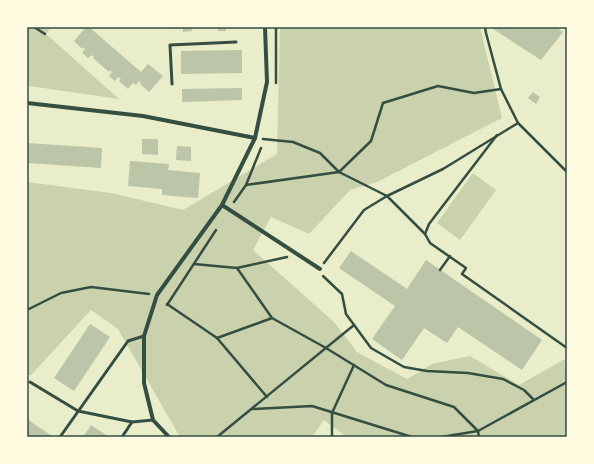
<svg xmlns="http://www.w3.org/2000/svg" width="594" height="464" font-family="'Open Sans',sans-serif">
<rect width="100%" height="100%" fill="#e9edc9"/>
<g fill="#cad2ad">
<path d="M27 27H51L46 34 119 99 29 86 27 79Z"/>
<path d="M280 27H480L502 118 377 182 350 190 309 234 271 217 253 250 334 322 357 352 407 379 432 364 470 356 519 385 567 358V437H347L324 420 312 437H180L118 329 91 310 31 375H27V182L111 193 183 210 277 154Z"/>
<path d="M473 173 496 190 460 240 437 223Z"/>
</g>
<g fill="#bcc5a7">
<path d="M86 27H89L141 72 148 64 163 76 149 92 140 84 141 83 139 81 136 85 133 83 128 89 119 81 121 79 118 77 115 81 109 76 112 72 110 70 109 72 93 58 94 57 92 55 88 58 82 53 85 49 83 47 82 49 74 41Z"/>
<rect x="170" y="27" width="10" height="2"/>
<path d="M183 27H191L192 31 183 32Z"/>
<rect x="218" y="27" width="8" height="4"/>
<path d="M490 27H556L563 32 541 60Z"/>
<path d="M242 50V73L181 74V51Z"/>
<path d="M242 88V100L182 102V89Z"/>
<path d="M533 92 540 97 536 104 528 98Z"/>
<path d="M142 139H158V155L142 154Z"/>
<path d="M27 143 102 148 101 168 27 163Z"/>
<path d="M177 146 191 147V161L176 160Z"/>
<path d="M130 161 169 164 168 170 200 173 198 198 162 195V189L128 186Z"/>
<path d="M351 251 407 289 426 260 542 340 522 370 458 327 447 343 424 328 402 360 372 339 395 306 339 268Z"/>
<path d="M90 324 110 337 74 391 54 378Z"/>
<path d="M27 419 52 436V437H27Z"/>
<path d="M91 425 109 437H83Z"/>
</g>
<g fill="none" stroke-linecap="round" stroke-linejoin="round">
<g stroke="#344e41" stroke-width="2.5">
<path d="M34 27 45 34"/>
<path d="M276 27V83"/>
<path d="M485 27 486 33 501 89 518 123 567 172"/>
<path d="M497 135 429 224 425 234 430 243 466 268 462 274 567 348"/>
<path d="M263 139 293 142 320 153 339 172 371 141 383 103 438 86 474 93 501 89"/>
<path d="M246 185 339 172 387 196 443 169 518 123"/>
<path d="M234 202 246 185 261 148"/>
<path d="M324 263 364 210 387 196 425 234"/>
<path d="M194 264 237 268 287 257"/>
<path d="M237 268 272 318 326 348 386 385 454 407 478 431 479 437"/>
<path d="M440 270 450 256"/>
<path d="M323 276 342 294 346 314 371 348 404 367 427 371 468 373 503 379 524 390 533 399"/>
<path d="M167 304 217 338 267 397"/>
<path d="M167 305 216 230"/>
<path d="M27 310 61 293 91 287 149 294"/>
<path d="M217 338 272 318"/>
<path d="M252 409 312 406 412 437"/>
<path d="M217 437 354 325"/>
<path d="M332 437V413L354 365"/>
<path d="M441 437 478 431 567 382"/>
</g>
<g stroke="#344e41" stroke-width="3">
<path d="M172 84 170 45 236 42"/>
<path d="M30 382 78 411 132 422"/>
<path d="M60 437 128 341 144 336"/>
<path d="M122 437 132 422 153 420"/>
</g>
<g stroke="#344e41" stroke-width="4">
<path d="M27 103 143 116 255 138"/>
<path d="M222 205 320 269"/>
<path d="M169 437 153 420 144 383V336L157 295 222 205 255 138 267 82 265 27"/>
</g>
</g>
<rect width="594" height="464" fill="none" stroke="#fefae0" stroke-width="56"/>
<rect x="28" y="28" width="538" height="408" fill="none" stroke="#344e41" stroke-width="1.5"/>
</svg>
